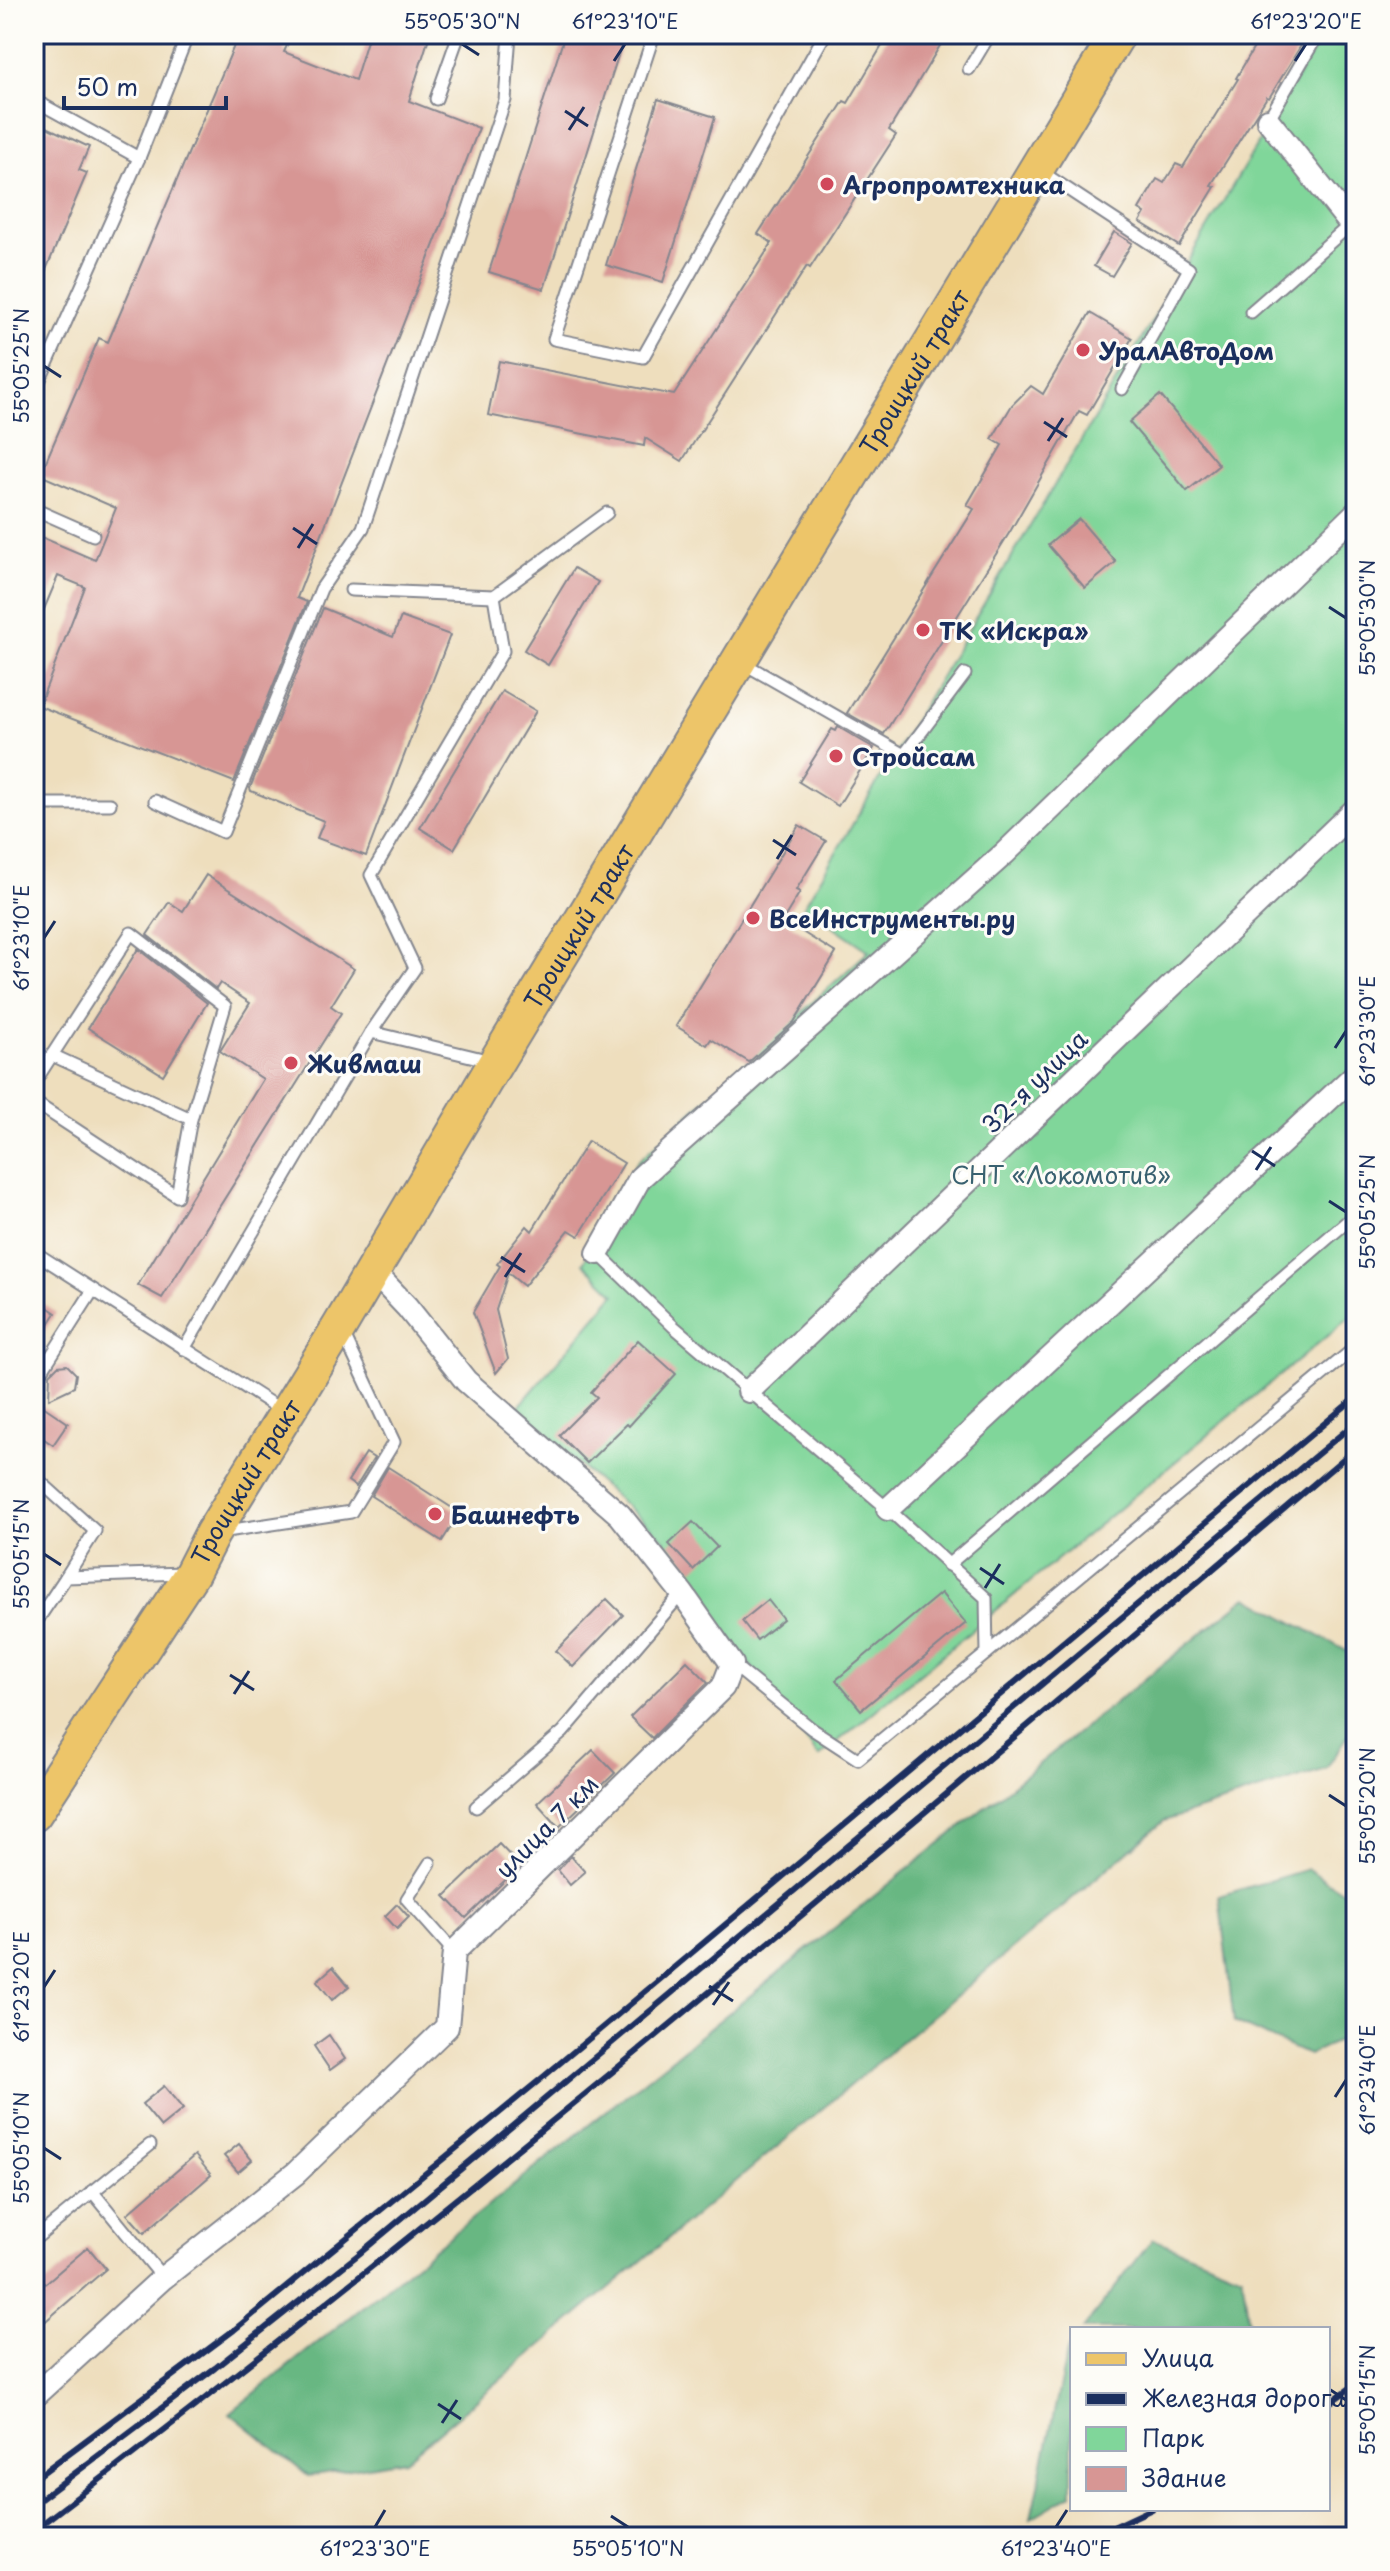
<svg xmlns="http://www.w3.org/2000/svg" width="1390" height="2571" font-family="'Playpen Sans',sans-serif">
<rect width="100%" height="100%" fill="#fdfcf7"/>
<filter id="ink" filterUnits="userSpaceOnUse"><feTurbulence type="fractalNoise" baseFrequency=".0125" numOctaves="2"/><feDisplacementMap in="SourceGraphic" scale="16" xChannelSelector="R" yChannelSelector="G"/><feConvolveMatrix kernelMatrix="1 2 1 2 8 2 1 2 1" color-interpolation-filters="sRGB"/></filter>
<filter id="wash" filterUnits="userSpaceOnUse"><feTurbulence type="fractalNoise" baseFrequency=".006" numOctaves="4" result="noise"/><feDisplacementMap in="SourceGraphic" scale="32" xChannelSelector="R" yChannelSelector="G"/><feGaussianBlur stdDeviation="1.8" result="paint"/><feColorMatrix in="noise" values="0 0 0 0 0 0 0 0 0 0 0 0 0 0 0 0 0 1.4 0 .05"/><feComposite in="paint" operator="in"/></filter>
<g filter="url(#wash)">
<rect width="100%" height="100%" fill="#eedebd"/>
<path fill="#80d69a" stroke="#4e827c" stroke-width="2" d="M1323 34H1356V1312L819 1757 689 1584 663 1538 516 1410 615 1294 583 1263 637 1162 869 951 804 906Z"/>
<g fill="#68b782" stroke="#427370" stroke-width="2">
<path d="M1247 1597 1356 1656V1724L1326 1769 1164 1821 405 2460 308 2476 230 2413Z"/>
<path d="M1308 1869 1356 1900V2032L1308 2055 1234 2022 1219 1896Z"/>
<path d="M1153 2239 1242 2275 1250 2329H1083Z"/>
<path d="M1072 2343V2494L1031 2518 1068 2348Z"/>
</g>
<g id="blocks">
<g fill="#d79694">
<path d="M239 34H292L284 52 355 80 369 34H430L409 101 479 128 297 598 307 602 234 782 39 706 85 587 58 576 34 633V534L95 560 116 508 40 475 99 338 108 342Z"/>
<path d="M565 34H625L544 289 489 272Z"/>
<path d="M889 34H947L889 130 896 135 810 268 807 266 682 461 645 438 644 446 488 415 499 361 674 395 772 243 758 234 844 101 848 103Z"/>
<path d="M1262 34H1308L1269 98 1267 97 1211 185 1215 187 1179 246 1140 222 1145 213 1139 209 1157 179 1164 183 1176 164 1183 167 1238 79 1236 78Z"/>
<path d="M658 99 715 117 663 282 606 265Z"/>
<path d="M34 121 89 147 79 170 87 173 34 298Z"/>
<path d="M1114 232 1132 243 1112 276 1094 266Z"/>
<path d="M1090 313 1132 338 1087 415 1079 411 1011 530 884 734 847 713 974 509 967 505 1002 445 992 439 1012 405 1031 386 1043 394Z"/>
<path d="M1160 395 1219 465 1187 491 1129 422Z"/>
<path d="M1079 519 1116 562 1085 588 1048 545Z"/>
<path d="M574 568 598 582 548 665 524 650Z"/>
<path d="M323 608 393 637 401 617 450 635 366 856 317 838 324 821 251 791 250 788Z"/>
<path d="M502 691 536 711 454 849 420 828Z"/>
<path d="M838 727 874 748 838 806 799 782 832 729 836 731Z"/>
<path d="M799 825 826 841 796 890 800 892 783 920 836 953 794 1022 749 1062 711 1039 707 1045 676 1026Z"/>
<path d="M206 875 354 969 331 1006 341 1013 162 1298 138 1285 263 1079 220 1051 250 1003 220 983 216 989 147 935 169 902 183 911Z"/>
<path d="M138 949 207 1003 163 1075 88 1028Z"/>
<path d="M588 1141 624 1163 579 1236 569 1230 524 1286 508 1273 496 1310 508 1359 496 1373 473 1312 500 1266 497 1264 527 1226 532 1231Z"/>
<path d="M34 1298 56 1313 34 1347Z"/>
<path d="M638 1340 676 1374 629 1426 627 1424 587 1463 559 1435 597 1397 591 1392Z"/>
<path d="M67 1365 76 1374 74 1387 49 1399 50 1374 58 1366Z"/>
<path d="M34 1400 68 1423 53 1445 34 1432Z"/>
<path d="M366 1453 374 1458 356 1487 348 1481Z"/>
<path d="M388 1467 460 1513 442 1541 371 1496Z"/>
<path d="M693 1522 717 1547 693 1570 669 1544Z"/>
<path d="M941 1593 966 1623 861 1710 836 1680Z"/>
<path d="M607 1599 623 1615 573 1667 556 1651Z"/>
<path d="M768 1600 783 1619 757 1640 742 1621Z"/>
<path d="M687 1661 708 1682 652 1738 630 1717Z"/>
<path d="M593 1750 615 1773 559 1827 537 1803Z"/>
<path d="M499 1844 520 1866 466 1918 445 1896Z"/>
<path d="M571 1856 585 1872 570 1885 558 1870Z"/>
<path d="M397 1904 409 1917 397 1929 385 1916Z"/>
<path d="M333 1967 349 1986 332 2000 317 1981Z"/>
<path d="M329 2035 345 2059 330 2070 314 2046Z"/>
<path d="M164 2086 183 2109 161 2127 142 2104Z"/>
<path d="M239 2144 252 2160 238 2172 224 2156Z"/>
<path d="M195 2155 211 2175 144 2233 127 2214Z"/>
<path d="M88 2247 106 2269 34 2331V2293Z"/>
</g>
</g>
</g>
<g filter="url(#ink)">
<use href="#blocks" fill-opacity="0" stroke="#84868e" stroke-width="2"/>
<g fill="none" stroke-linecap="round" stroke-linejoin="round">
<defs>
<g id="service">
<path d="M654 34 554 339 643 357 825 34"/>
<path d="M969 69 990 34"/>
<path d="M436 99 459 34"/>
<path d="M34 100 139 158"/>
<path d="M1268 120 1318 34"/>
<path d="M1040 171 1189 269 1122 389"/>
<path d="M1251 312 1352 223"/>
<path d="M34 393 139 158 188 34"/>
<path d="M34 509 93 535"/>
<path d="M351 590 494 596 607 513"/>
<path d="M743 663 904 755 965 674"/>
<path d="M155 801 223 832 321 589 363 528 505 100 510 34"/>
<path d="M34 804H110"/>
<path d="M371 1032 415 968 371 875 503 651 494 596"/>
<path d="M52 1055 191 1119"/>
<path d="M34 1083 131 933 225 1006 191 1119 177 1196 34 1102"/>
<path d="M34 1252 284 1412"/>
<path d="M598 1253 673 1326 888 1509 986 1598 987 1653 858 1759 812 1729 732 1664"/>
<path d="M184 1349 371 1032 491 1061"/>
<path d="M34 1383 93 1290"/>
<path d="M34 1476 95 1531 66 1577"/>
<path d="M220 1532 351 1512 394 1442 343 1333"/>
<path d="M948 1565 1356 1214"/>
<path d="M34 1625 66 1577 183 1573"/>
<path d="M987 1653 1356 1347"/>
<path d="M476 1807 563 1732 682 1593"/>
<path d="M430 1863 407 1899 454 1952"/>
<path d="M92 2191 163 2278"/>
<path d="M36 2238 150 2145"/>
</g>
<g id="minor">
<path d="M1268 120 1356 231"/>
<path d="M598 1253 640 1178 1005 853 1356 513"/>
<path d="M749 1391 1356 809"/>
<path d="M888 1509 1356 1074"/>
<path d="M34 2396 163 2278 296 2173 447 2027 454 1952 723 1687 732 1664 682 1593 620 1515 466 1381 407 1307 373 1271"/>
</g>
<g id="primary">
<path id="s1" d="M34 1814 192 1573 212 1534 340 1326 496 1062 1118 34"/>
</g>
</defs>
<use href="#service" stroke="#84868e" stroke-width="15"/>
<use href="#minor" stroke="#84868e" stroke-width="26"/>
<use href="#primary" stroke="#84868e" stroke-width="38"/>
<use href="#service" stroke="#fff" stroke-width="11"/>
<use href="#minor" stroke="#fff" stroke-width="22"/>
<use href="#primary" stroke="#edc569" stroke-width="34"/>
<g stroke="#1b2f5e" stroke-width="6">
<path d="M1328 2404 1356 2384"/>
<path d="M34 2479 234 2330 542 2078 1356 1397"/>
<path d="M34 2504 215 2368 359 2254 1356 1422"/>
<path d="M34 2530C487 2186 922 1816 1356 1448"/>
<path d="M1092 2537 1152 2509"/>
</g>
</g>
</g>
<path fill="none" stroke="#1b2f5e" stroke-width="3" d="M462 44 479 55M614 61 625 44M1295 61 1306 44M565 111 588 126M569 130 584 107M44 366 61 377M1044 422 1067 437M1048 441 1063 418M293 528 317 544M298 548 313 524M1329 607 1346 618M773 840 796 855M777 859 792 835M44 938 55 921M1335 1048 1346 1031M1252 1151 1275 1166M1256 1170 1271 1147M1329 1201 1346 1212M501 1257 525 1272M505 1277 521 1253M44 1554 61 1565M980 1568 1004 1584M985 1588 1000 1564M230 1675 254 1690M234 1694 249 1671M1329 1795 1346 1806M709 1986 733 2001M44 1987 55 1970M713 2005 729 1982M1335 2097 1346 2080M44 2148 61 2159M1329 2389 1346 2400M438 2404 461 2419M442 2423 457 2400M611 2516 628 2527M375 2527 385 2510M1056 2527 1067 2510"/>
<g fill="#d1495b" stroke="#fdfcf7" stroke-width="3">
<circle cx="827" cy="184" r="8"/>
<circle cx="1083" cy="350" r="8"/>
<circle cx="923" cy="630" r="8"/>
<circle cx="836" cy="756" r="8"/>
<circle cx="753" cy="918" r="8"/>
<circle cx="291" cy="1063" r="8"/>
<circle cx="435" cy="1514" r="8"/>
</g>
<g text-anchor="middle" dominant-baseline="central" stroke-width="6" stroke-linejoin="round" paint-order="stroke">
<g font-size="24" font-weight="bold" fill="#1b2f5e" stroke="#fdfcf7" text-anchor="start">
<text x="843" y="184">Агропромтехника</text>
<text x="1099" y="350">УралАвтоДом</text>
<text x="939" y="630">ТК «Искра»</text>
<text x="852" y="756">Стройсам</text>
<text x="769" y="918">ВсеИнструменты.ру</text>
<text x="307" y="1063">Живмаш</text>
<text x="451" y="1514">Башнефть</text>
</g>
<g font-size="24" fill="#1b2f5e" stroke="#fdfcf7">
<text stroke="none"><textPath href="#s1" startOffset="1690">Троицкий тракт</textPath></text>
<text stroke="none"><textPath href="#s1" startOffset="1042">Троицкий тракт</textPath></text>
<text transform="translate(1034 1081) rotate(-44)">32-я улица</text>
<text stroke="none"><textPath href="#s1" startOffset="394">Троицкий тракт</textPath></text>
<text transform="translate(546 1826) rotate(-45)">улица 7 км</text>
</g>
<g font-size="24" fill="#396170" stroke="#fdfcf7">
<text x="1061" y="1174">СНТ «Локомотив»</text>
</g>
</g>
<rect width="1390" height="2571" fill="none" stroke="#fdfcf7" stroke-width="88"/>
<rect x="1070" y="2327" width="260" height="184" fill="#fdfcf7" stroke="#a3aaba" stroke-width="2"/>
<rect x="1086" y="2353" width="40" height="12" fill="#edc569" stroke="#a3aaba" stroke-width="2"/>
<text x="1142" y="2367" font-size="24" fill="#1b2f5e">Улица</text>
<rect x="1086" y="2393" width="40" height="12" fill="#1b2f5e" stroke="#a3aaba" stroke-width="2"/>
<text x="1142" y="2407" font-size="24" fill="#1b2f5e">Железная дорога</text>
<rect x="1086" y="2427" width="40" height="24" fill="#80d69a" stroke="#a3aaba" stroke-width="2"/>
<text x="1142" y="2447" font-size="24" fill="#1b2f5e">Парк</text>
<rect x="1086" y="2467" width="40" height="24" fill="#d79694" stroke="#a3aaba" stroke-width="2"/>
<text x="1142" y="2487" font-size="24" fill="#1b2f5e">Здание</text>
<path d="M64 96v12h162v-12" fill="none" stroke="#1b2f5e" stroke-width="4"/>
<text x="76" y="96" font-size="24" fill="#1b2f5e" stroke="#fdfcf7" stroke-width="6" paint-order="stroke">50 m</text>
<rect x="44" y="44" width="1302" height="2483" fill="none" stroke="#1b2f5e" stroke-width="3"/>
<g font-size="20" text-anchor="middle" fill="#1b2f5e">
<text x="462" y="29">55°05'30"N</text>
<text x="625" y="29">61°23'10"E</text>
<text x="1306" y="29">61°23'20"E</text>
<text transform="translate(22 366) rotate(-90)" y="7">55°05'25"N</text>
<text transform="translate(1368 618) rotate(-90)" y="7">55°05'30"N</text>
<text transform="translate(22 938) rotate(-90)" y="7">61°23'10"E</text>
<text transform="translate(1368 1031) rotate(-90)" y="7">61°23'30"E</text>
<text transform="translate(1368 1212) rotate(-90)" y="7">55°05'25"N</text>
<text transform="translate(22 1554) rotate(-90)" y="7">55°05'15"N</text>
<text transform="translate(1368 1806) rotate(-90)" y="7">55°05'20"N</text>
<text transform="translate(22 1987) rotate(-90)" y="7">61°23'20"E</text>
<text transform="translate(1368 2080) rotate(-90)" y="7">61°23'40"E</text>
<text transform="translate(22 2148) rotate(-90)" y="7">55°05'10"N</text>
<text transform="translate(1368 2400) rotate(-90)" y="7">55°05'15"N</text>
<text x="375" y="2556">61°23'30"E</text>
<text x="628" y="2556">55°05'10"N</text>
<text x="1056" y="2556">61°23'40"E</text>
</g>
</svg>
